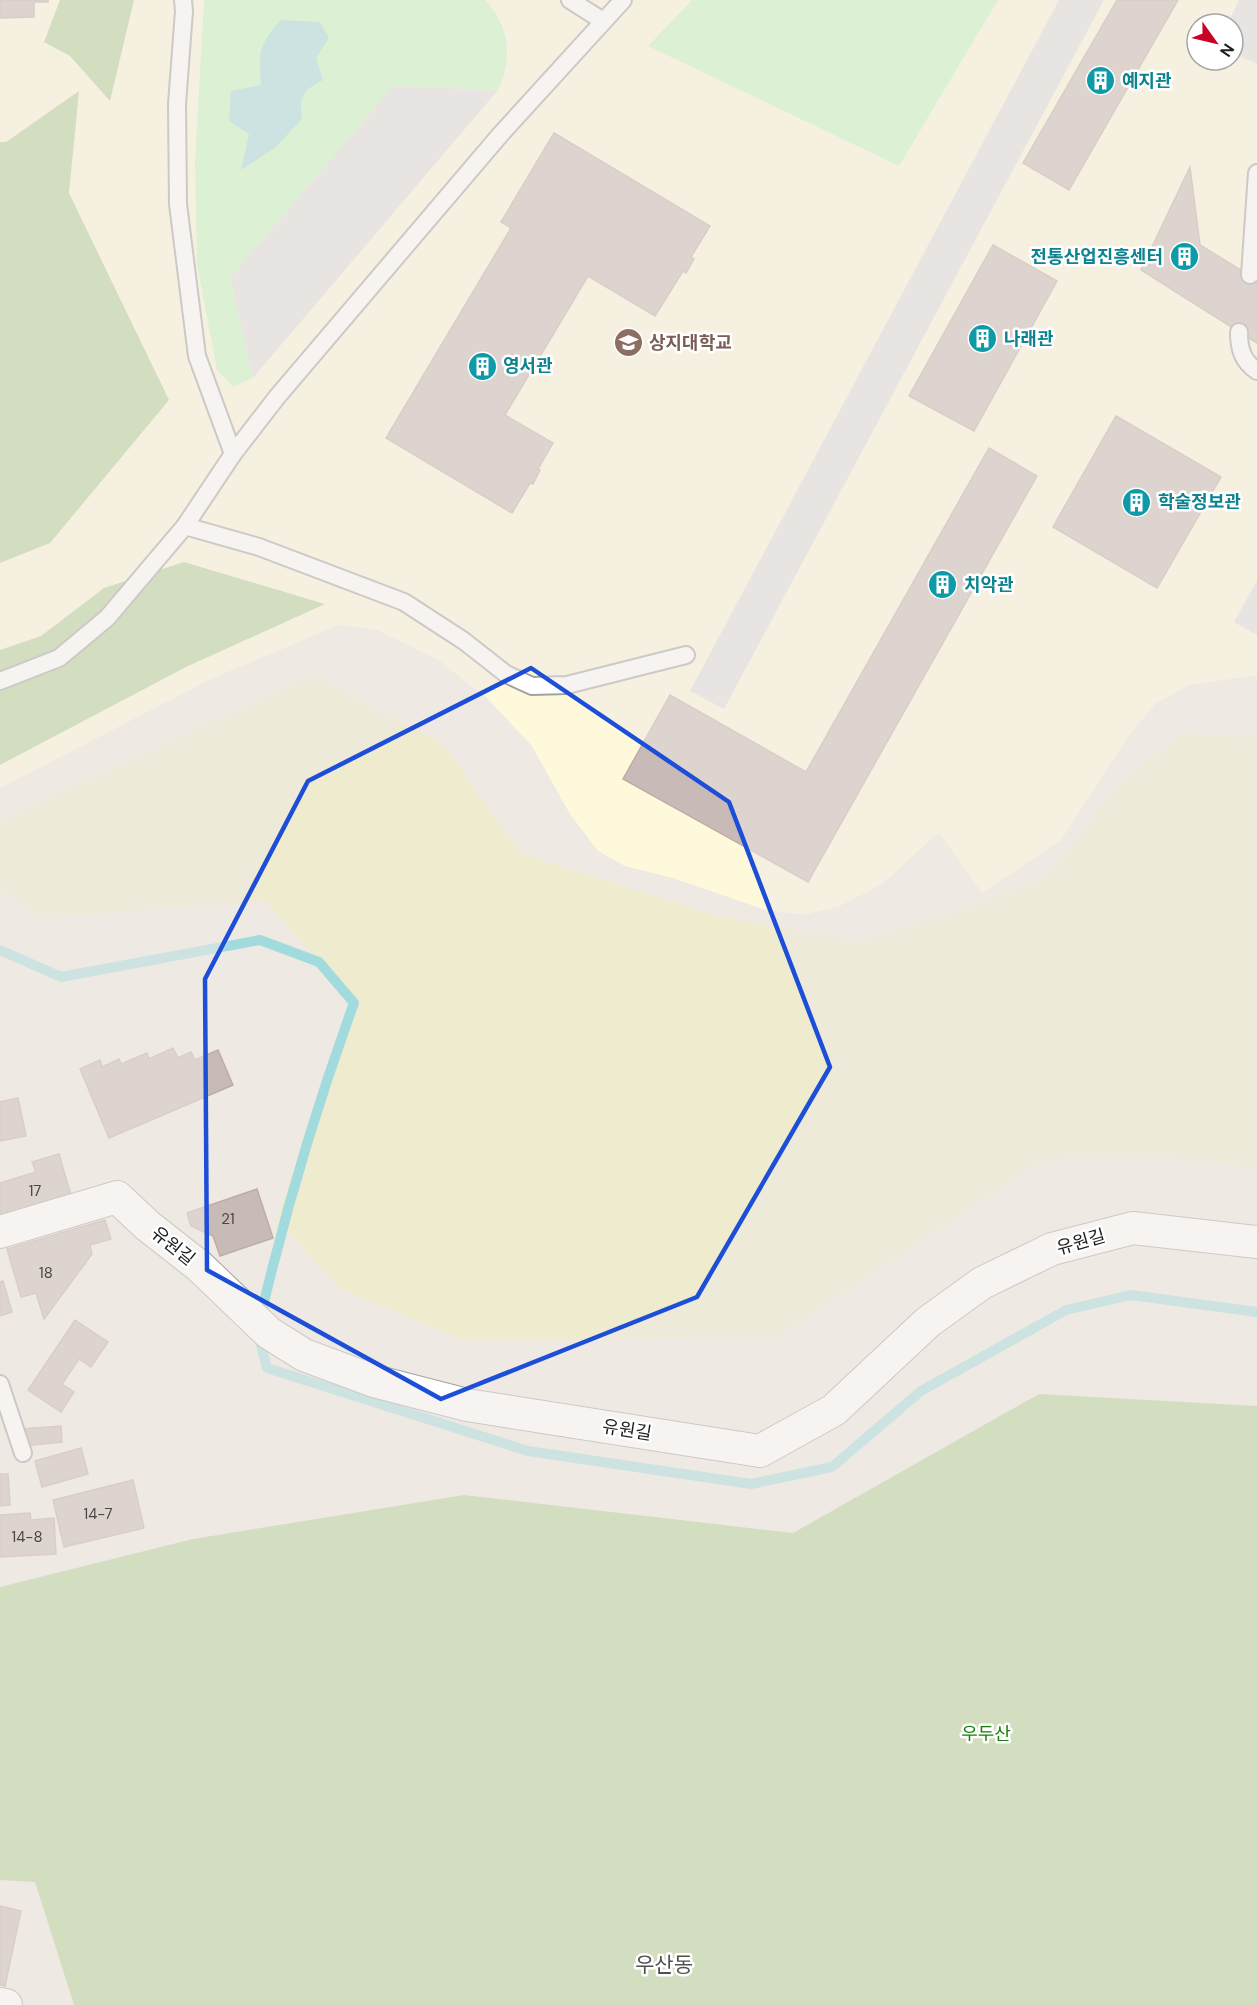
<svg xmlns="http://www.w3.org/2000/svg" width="1257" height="2005" font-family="'DM Sans','Noto Sans KR',sans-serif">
<rect width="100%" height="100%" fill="#efe9e3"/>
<path fill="#fff9dc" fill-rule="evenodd" d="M0 0H1257V675L1190 685 1156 703 1127 738 1061 840 982 893 939 832 882 884 840 906 803 915 763 909 673 878 625 866 598 851 570 814 532 746 487 698 437 659 377 630 339 625 211 679 0 788ZM1197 24H1233V60H1197Z"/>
<path fill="#eeebce" d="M312 675 442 743 522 854 717 916 859 942 966 909 1047 878 1120 783 1182 733 1257 738V1168L1166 1157 1047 1158 776 1338 463 1340 341 1289 276 1220 354 1003 319 962 266 901 43 918 0 890V821Z"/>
<g fill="#b2d097">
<path d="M60 0H134L110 101 70 56 44 42Z"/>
<path d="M79 91 69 193 169 400 50 543 0 563V142H6Z"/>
<path d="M184 562 325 604 186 667 0 765V650L41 636 104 588Z"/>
<path d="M1039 1394 1257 1406V2005H74L35 1882 0 1880V1587L193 1539 464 1495 793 1533Z"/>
</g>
<g fill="#c5fbbf">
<path d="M204 0H485C510 26 513 59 498 90L393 86 230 278 253 378 233 387 217 370 197 265 195 162Z"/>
<path d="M692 0H998L899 166 648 46Z"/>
</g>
<g fill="#dedede">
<path d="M1059 0H1104L724 709 690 691Z"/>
<path d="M1239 0H1257V64L1233 53V24H1228Z"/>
<path d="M393 86 498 90 253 378 230 278Z"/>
<path d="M1257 581V635L1234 622Z"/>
</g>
<path fill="#a2dbde" d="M281 20 320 22 329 38 316 58 323 80C302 91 299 96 302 119L276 147 241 170 249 134 229 121 231 91 261 85C258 51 259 45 281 20Z"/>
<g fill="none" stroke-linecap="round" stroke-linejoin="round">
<g stroke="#a2dbde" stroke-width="10">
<path d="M0 950 61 977 260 940 319 962 354 1003C316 1107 285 1212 260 1319"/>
<path d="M258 1334 267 1368 528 1451 751 1484 832 1467 921 1391 1066 1310 1131 1295 1257 1312"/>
</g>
</g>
<g fill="#c7bab7" stroke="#c1aca5" stroke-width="1.5">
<path d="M0 0H48V2H34V17L0 18Z"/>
<path d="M1117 0H1178L1069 190 1023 163Z"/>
<path d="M554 133 710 226 691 257 694 259 686 273 683 271 655 316 588 276 505 415 553 443 538 469 540 470 533 484 530 483 512 513 386 438 511 228 501 222Z"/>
<path d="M1190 167 1200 245 1257 280V343L1141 270Z"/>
<path d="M993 245 1057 281 974 431 909 396Z"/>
<path d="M1116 416 1221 477 1157 588 1053 527Z"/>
<path d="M989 448 1037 476 808 882 623 779 670 695 806 772Z"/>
<path d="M173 1048 178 1058 191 1052 195 1060 218 1050 233 1085 109 1138 80 1069 100 1060 102 1067 119 1059 121 1064 147 1053 149 1059Z"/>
<path d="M18 1098 26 1136 0 1141V1102Z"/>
<path d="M59 1154 72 1199 0 1220V1183L36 1172 32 1162Z"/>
<path d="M257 1189 273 1238 220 1256 213 1236 191 1226 187 1213Z"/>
<path d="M105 1220 111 1239 90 1245 92 1254 44 1319 36 1293 21 1297 7 1249Z"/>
<path d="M3 1281 12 1312 0 1316V1282Z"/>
<path d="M75 1320 108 1342 91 1367 79 1359 62 1384 74 1392 61 1412 28 1390Z"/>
<path d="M61 1426 62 1442 22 1446V1429Z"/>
<path d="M81 1448 88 1474 42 1487 35 1461Z"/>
<path d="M0 1474H8L10 1505 0 1506Z"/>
<path d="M133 1480 144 1528 64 1547 53 1500Z"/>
<path d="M30 1513 31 1520 54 1518 56 1554 0 1557V1515Z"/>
<path d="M0 1906 21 1911 5 1986 0 1985Z"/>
</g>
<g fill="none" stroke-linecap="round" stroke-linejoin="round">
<defs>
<g id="service">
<path d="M183 0 184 11 177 104 178 204 197 356 233 454"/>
<path d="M570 0 603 21"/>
<path d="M1250 275 1257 173"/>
<path d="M1239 332C1239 348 1242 361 1257 371"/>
<path d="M185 526 259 547 404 602 464 641 506 674 532 686 567 685 686 655"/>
<path d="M0 681 59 658 107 618 185 526 233 454 277 397 500 135 623 0"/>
<path d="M0 1384 23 1453"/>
</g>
<g id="minor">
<path d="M0 1232 117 1197 148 1226 199 1266 269 1333 304 1355 374 1381 467 1405 760 1451 834 1410 928 1322 982 1283 1052 1249 1133 1228 1257 1242"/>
<path d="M0 2004 6 2005"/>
</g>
</defs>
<use href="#service" stroke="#a2a2a2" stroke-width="20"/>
<use href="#minor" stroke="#a2a2a2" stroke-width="34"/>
<use href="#service" stroke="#fff" stroke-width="16"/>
<use href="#minor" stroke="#fff" stroke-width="32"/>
</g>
<path d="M0 0H1257V2005H0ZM531 668 729 802 830 1067 697 1297 441 1399 207 1270 205 979 308 781Z" fill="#efe9e3" fill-opacity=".55" fill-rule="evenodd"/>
<path fill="none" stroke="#1d4ed8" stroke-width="4.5" stroke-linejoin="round" d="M531 668 729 802 830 1067 697 1297 441 1399 207 1270 205 979 308 781Z"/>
<defs>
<symbol id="building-disc" viewBox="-11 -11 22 22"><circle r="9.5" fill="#0f9aa8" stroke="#fff"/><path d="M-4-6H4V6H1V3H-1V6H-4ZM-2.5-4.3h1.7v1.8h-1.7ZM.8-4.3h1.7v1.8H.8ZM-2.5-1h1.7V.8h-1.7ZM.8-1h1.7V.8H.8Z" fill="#fff"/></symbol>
<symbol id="university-disc" viewBox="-11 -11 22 22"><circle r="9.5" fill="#8d6e63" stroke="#fff"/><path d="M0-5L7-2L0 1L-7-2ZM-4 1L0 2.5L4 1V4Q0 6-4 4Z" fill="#fff"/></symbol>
</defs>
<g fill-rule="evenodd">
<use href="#building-disc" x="1084" y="64" width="33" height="33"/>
<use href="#building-disc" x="1168" y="240" width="33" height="33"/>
<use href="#building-disc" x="966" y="322" width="33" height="33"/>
<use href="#university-disc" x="612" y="326" width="33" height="33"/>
<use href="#building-disc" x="466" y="350" width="33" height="33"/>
<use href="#building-disc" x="1120" y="486" width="33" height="33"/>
<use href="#building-disc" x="926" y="568" width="33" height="33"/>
</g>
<g text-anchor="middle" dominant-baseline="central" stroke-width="5" stroke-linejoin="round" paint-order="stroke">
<g font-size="15" fill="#484544">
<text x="35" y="1191">17</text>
<text x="228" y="1219">21</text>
<text x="46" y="1273">18</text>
<text x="98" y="1514">14-7</text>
<text x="27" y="1537">14-8</text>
</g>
<g font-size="18" font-weight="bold" fill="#0d838f" stroke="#fff" text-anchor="start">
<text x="1122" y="81">예지관</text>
<text x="1163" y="257" text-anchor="end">전통산업진흥센터</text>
<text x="1004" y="339">나래관</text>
<text x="503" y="366">영서관</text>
<text x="1158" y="502">학술정보관</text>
<text x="964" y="585">치악관</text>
</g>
<g font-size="18" font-weight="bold" fill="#785e54" stroke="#fff" text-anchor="start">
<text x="649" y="343">상지대학교</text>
</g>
<g font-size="18" fill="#1e1e1e" stroke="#fff">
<text transform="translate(1081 1242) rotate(-16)">유원길</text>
<text transform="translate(173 1246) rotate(39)">유원길</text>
<text transform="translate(627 1430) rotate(9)">유원길</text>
</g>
<g font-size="18" fill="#157f09" stroke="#fff">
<text x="986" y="1734">우두산</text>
</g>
<g font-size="21" fill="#515151" stroke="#fff">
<text x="664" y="1965">우산동</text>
</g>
</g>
<g transform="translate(1215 42) rotate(124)"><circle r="28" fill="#ffffff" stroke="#a5a5a5" stroke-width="1.5"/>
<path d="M0-4.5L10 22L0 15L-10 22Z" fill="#cb0025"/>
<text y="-9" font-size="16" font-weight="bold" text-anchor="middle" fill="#1e1e1e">N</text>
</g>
</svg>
